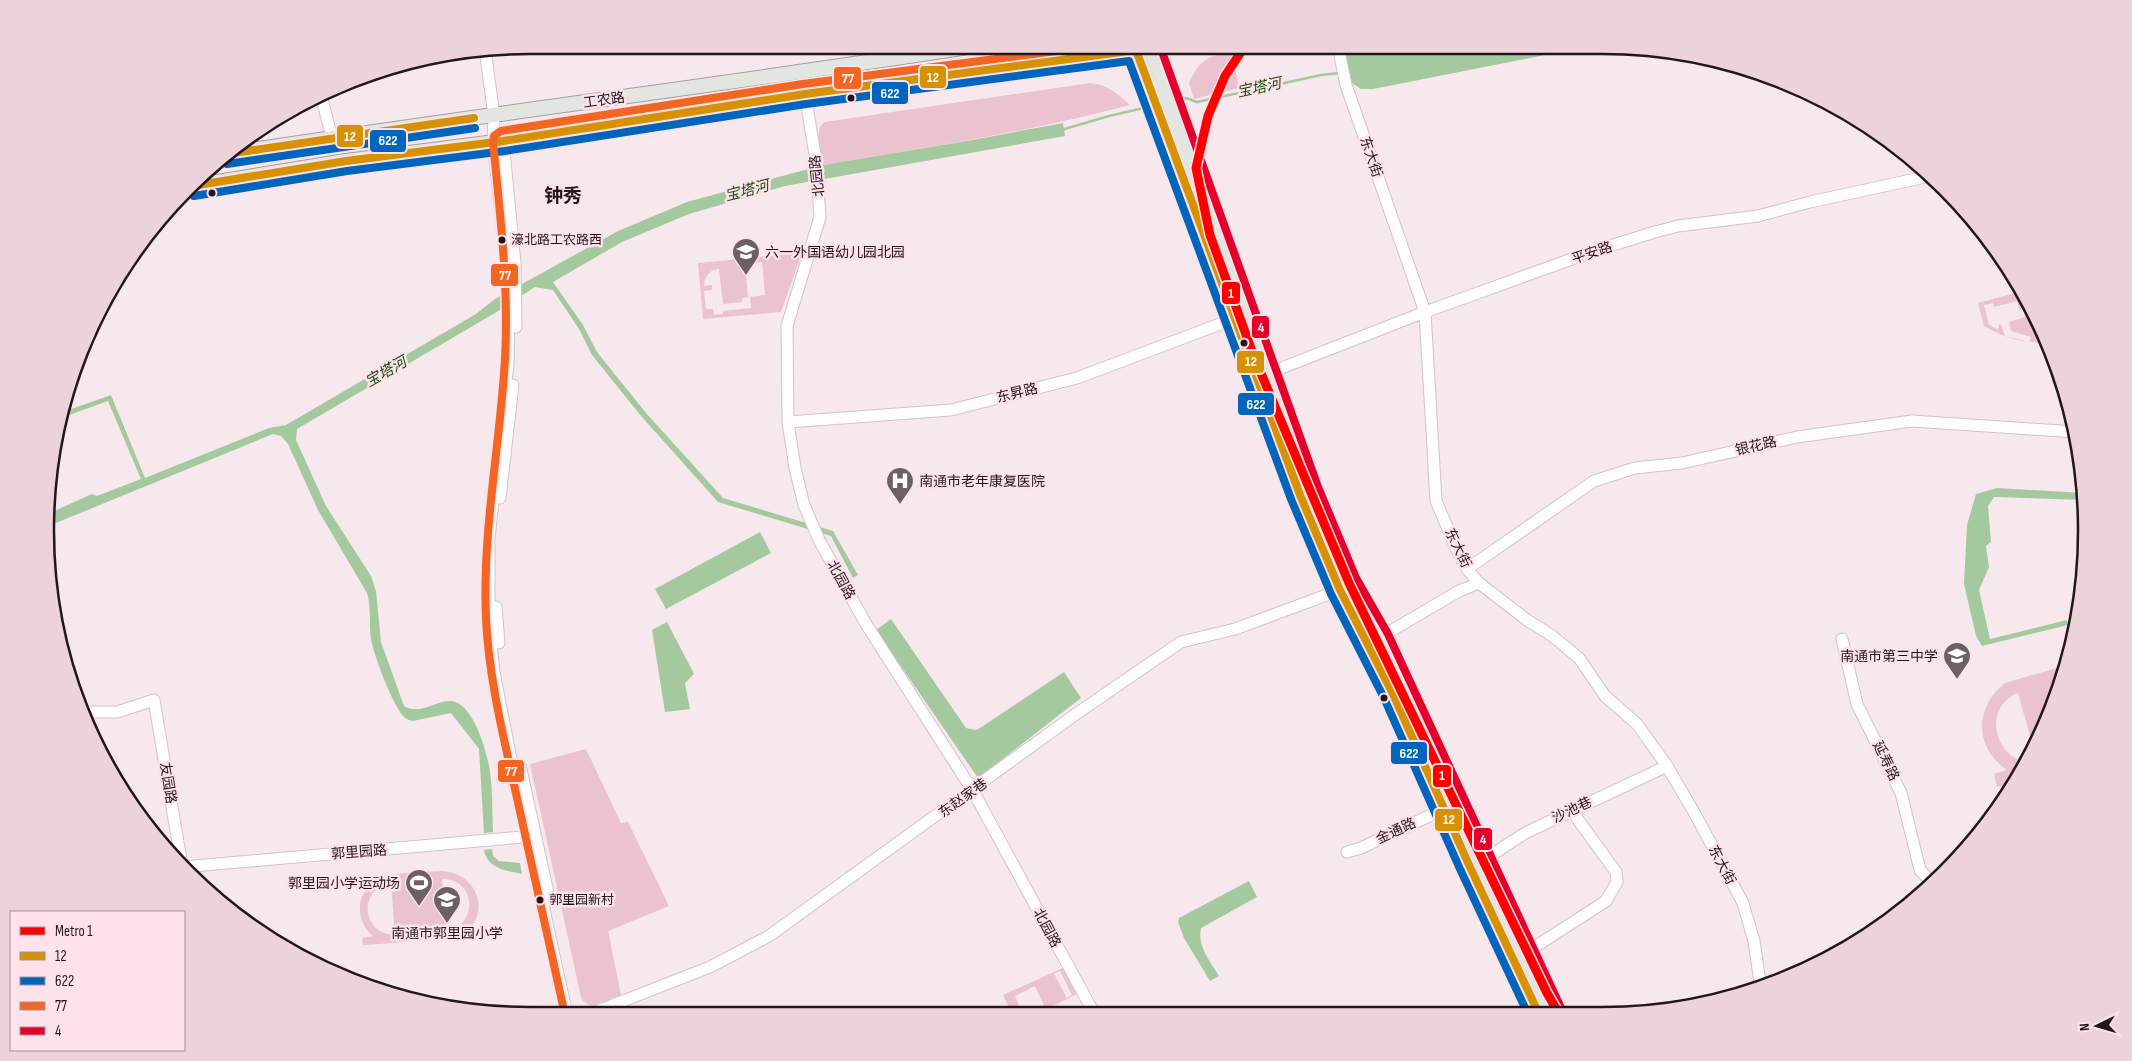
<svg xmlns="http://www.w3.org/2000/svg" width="2132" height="1061" font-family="'Sofia Sans Condensed','Noto Sans SC',sans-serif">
<rect width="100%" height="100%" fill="#f7e8ed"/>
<g fill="#ebc2cf" fill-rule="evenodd">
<path d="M1373 46H1435L1384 55C1376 55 1375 53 1373 46Z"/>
<path d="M1232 52 1239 88 1194 99 1189 83C1199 60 1208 56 1232 52Z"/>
<path d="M1090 83C1108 85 1117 93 1130 105 1028 132 926 148 823 165 821 153 813 128 825 122Z"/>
<path d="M802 253 781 312 703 319 698 263ZM762 262 765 295 750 297 751 308 723 311V314L714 315 713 309H706L704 291 712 290V285L704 286C704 276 711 269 719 269L723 304 742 302V298L748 297 745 264Z"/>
<path d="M2023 291 2046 342C2022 344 2004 337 1984 326L1978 303ZM2017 301 2019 309H2023L2025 317 2009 322 2011 331 2031 337 2029 342 2005 336 2001 324H1999V328L1997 329 1989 325 1984 305 1993 303 1994 307Z"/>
<path d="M2067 665 2034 750 2018 693C1984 705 1992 755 2026 762L2011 784 1997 787 1994 774 2007 770C1974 747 1974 708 2005 683Z"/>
<path d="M586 749 621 823 628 822 669 906 608 931 621 995 591 1006 583 1001 581 997 530 764Z"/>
<path d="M442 871C482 873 493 923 456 937 447 940 435 939 425 940 404 942 383 944 363 945L362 938 373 936C364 928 359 918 360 906 364 868 414 873 442 871ZM442 879C475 878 480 924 447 931ZM391 883 395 935C361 934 358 888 391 883Z"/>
<path d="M1063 968 1077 994 1037 1014H1028L1044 1005 1035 986 1015 996 1019 1005 1015 1007 1018 1014H1012L1003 995ZM1060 971 1072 995 1067 998 1054 974Z"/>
</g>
<g fill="#a5c99f">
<path d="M1344 46H1373C1375 53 1376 55 1384 55L1435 46H1591L1373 89H1361L1352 83Z"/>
<path d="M1063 123 1065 136 785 186 689 214 622 242 553 282 583 325 597 352 646 413 723 498 833 531 858 575 853 578 831 536 718 502 641 416 592 355 579 329 553 290 535 287 495 313 297 429 296 440 326 506 371 576 376 591 381 642 404 706C420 716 435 700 452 701 473 704 486 749 489 766 493 787 492 810 493 832L484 833 479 749 476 745 451 713 413 721C408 720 406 719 403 716 392 703 376 660 372 644 368 627 372 610 367 593L318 510 288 444 281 436 273 434 51 525 52 512 92 494 97 496 141 479 108 401 61 418 63 412 111 395 145 478 269 428 286 425 476 314 495 299 618 231 687 202 823 165 967 141Z"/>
<path d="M1997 488 2084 493V500L1994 497 1988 506 1991 542 1986 546 1989 567 1979 590 1990 639 2067 620 2068 625 1982 646 1976 636 1964 584 1967 525 1976 494Z"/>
<path d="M760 532 771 553 666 609 655 589Z"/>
<path d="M891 619 966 728 976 730 983 726 1064 672 1081 698 978 778 876 630Z"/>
<path d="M667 622 694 674 685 683 690 709 665 712 652 630Z"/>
<path d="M492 849 493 856 499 861 520 863 522 874C506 871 487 868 484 850Z"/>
<path d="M1249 881 1257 897 1201 928C1197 946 1210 961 1219 976L1210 981 1184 938 1178 922 1179 918Z"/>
</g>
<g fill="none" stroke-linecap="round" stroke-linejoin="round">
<g stroke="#a5c99f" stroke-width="2.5">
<path d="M1175 101 1186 98 1197 102 1321 75 1340 73"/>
<path d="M1061 130 1109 116 1152 106"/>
</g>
<defs>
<g id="minor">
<path d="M1338 46 1346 85 1425 312 1436 501 1456 548 1467 569 1479 583 1527 620 1551 635 1579 658 1605 696 1637 724 1667 766 1695 814 1743 903 1754 941 1761 989"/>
<path d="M485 49 494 116 493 142 508 277 509 312 508 364 489 538V623L494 672 510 754 567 1015"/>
<path d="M805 94 816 161 820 217 787 326 788 422 795 468 804 505 819 540 866 624 973 791 1094 1013"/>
<path d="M322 99 332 138"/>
<path d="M500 134 503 141 515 263 516 327"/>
<path d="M1266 374 1425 312 1594 251 1655 232 1678 226 1758 216 1810 202 1930 176"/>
<path d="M788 422 951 410 1077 378 1236 318"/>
<path d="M500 498 513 385"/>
<path d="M1467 569 1594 481 1635 468 1682 463 1797 437 1912 421 2075 432"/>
<path d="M496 607 499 643"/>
<path d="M1379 638 1459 591 1479 583"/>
<path d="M1842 639 1857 704 1901 793 1920 870 1931 882"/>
<path d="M85 712H117L154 700 182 866"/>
<path d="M520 765 548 893"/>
<path d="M1347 852 1361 848 1444 809"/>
<path d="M1481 862 1525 833 1667 766"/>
<path d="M182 867 534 836"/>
<path d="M1524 954 1606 901 1617 882 1616 872 1571 810"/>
<path d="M587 1015 710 967 769 936 1076 714 1181 642 1235 629 1340 590"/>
</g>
<g id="major">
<path d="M1135 46 1242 334"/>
<path d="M1150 46 1309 491 1347 582 1379 638 1552 1012"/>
<path d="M226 154C477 115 730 84 981 45"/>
<path d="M192 186 346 161 503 141 805 94 1076 59 1143 48"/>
<path d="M1288 462 1316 533"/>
<path d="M1332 571 1393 694 1469 865 1538 1012"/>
</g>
</defs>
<use href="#minor" stroke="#d1c4c8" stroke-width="13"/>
<use href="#major" stroke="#a0a19a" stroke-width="16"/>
<use href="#minor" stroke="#fefcfc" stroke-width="11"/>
<use href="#major" stroke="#e3e5e1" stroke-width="14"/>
<defs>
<g id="bus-1">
<path d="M226 154 474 118"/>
<path d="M192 186 346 161 503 141 805 94 1136 50 1300 495 1340 590 1393 694 1469 865 1538 1012"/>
</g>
<g id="bus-2">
<path d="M227 164 475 128"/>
<path d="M194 196 347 171 505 151 806 104 1129 61 1291 499 1331 594 1384 698 1460 869 1527 1012"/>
</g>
<path id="bus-3" d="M565 1015C549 943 533 870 517 798 504 739 489 680 486 619 482 532 500 446 505 359 509 286 500 214 493 142L494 136 501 131 803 84 1095 46"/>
<path id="bus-4" d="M1160 46 1318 487 1356 578 1388 634 1561 1008"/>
</defs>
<use href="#bus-1" stroke="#fde2ea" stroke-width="11"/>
<use href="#bus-2" stroke="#fde2ea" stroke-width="11"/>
<use href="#bus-3" stroke="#fde2ea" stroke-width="11"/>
<use href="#bus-4" stroke="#fde2ea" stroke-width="11"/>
<use href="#bus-1" stroke="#d79104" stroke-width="8"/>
<use href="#bus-2" stroke="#0065bd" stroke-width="8"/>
<use href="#bus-3" stroke="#f26522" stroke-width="8"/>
<use href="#bus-4" stroke="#e4002b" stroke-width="8"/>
<defs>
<path id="metro-1" d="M1245 46 1225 76 1208 116 1196 168 1210 235 1253 354 1349 583 1547 993 1558 1012"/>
</defs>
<use href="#metro-1" stroke="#fde2ea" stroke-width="12"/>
<use href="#metro-1" stroke="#f00" stroke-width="9"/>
</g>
<defs>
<symbol id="school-pin" viewBox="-11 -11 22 30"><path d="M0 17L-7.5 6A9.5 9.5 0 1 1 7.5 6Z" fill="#6d6064" stroke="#fde2ea"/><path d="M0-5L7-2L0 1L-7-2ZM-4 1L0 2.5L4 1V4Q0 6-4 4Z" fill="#fff"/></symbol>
<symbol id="hospital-pin" viewBox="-11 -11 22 30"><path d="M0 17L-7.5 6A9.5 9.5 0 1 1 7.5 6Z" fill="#6d6064" stroke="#fde2ea"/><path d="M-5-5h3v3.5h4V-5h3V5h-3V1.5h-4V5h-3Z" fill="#fff"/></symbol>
<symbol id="stadium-pin" viewBox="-11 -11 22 30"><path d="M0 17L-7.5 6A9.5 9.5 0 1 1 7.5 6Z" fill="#6d6064" stroke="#fde2ea"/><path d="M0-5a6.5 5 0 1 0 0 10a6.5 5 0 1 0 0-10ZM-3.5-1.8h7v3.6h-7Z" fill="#fff"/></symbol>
</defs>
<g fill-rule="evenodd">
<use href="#school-pin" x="730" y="236" width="32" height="43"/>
<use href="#hospital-pin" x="884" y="465" width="32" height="43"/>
<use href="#school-pin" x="1941" y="640" width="32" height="43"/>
<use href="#stadium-pin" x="403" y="867" width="32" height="43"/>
<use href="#school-pin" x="431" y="884" width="32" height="43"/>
</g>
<g fill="#23171b" stroke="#fde2ea" stroke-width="2">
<circle cx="851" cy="98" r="4.5"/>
<circle cx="212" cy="193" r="4.5"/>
<circle cx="502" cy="240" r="4.5"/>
<circle cx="1244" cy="343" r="4.5"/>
<circle cx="1384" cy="698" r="4.5"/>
<circle cx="540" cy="900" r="4.5"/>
</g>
<g text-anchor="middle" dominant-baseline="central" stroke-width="5" stroke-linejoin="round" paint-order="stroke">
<g font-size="13" fill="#23171b" stroke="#fde2ea" text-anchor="start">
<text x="511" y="240">濠北路工农路西</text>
<text x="549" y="900">郭里园新村</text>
</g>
<g font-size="14" fill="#23171b" stroke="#fde2ea">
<text transform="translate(604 100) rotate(-8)">工农路</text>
<text transform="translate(1371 157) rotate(71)">东大街</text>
<text transform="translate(817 176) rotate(-96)">北园路</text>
<text transform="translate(1592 253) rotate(-19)">平安路</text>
<text transform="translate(1017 393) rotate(-14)">东昇路</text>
<text transform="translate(1756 446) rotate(-13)">银花路</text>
<text transform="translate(1458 548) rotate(64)">东大街</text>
<text transform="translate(841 580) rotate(61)">北园路</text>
<text transform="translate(1886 761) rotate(64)">延寿路</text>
<text transform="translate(168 783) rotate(81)">友园路</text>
<text transform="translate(963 798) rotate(-36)">东赵家巷</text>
<text transform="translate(1572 810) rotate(-25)">沙池巷</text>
<text transform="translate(1396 831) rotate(-25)">金通路</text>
<text transform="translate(359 852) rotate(-4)">郭里园路</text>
<text transform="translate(1722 865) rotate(62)">东大街</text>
<text transform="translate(1047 928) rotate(62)">北园路</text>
</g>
<g font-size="14" fill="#23171b" stroke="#fde2ea" text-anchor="start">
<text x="765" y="252">六一外国语幼儿园北园</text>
<text x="919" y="481">南通市老年康复医院</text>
<text x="1938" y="656" text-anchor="end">南通市第三中学</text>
<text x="400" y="883" text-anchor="end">郭里园小学运动场</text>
<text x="447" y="933" text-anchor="middle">南通市郭里园小学</text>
</g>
<g font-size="15" font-style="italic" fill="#165113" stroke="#fde2ea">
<text transform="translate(1259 88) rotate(-12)">宝塔河</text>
<text transform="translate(747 191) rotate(-14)">宝塔河</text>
<text transform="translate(386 372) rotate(-30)">宝塔河</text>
</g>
<g font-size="19" font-weight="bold" fill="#23171b" stroke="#fde2ea">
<text x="563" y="196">钟秀</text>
</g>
</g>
<path d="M0 0H2132V1061H0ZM530 54H1602A476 476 0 0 1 2078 530V531A476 476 0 0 1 1602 1007H530A476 476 0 0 1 54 531V530A476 476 0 0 1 530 54Z" fill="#ecd2d9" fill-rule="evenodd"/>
<path fill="none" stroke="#23171b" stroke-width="2.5" d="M530 54H1602A476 476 0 0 1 2078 530V531A476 476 0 0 1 1602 1007H530A476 476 0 0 1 54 531V530A476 476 0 0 1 530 54Z"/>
<g stroke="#fde2ea" stroke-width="2">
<rect x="919" y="65" width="28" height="24" rx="5" fill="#d79104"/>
<rect x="833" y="66" width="29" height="24" rx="5" fill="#f26522"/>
<rect x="871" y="81" width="38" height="24" rx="5" fill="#0065bd"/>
<rect x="336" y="124" width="28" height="24" rx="5" fill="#d79104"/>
<rect x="369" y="129" width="38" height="24" rx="5" fill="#0065bd"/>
<rect x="490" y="263" width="29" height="24" rx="5" fill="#f26522"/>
<rect x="1221" y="281" width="20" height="24" rx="5" fill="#f00"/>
<rect x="1251" y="315" width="19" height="24" rx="5" fill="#e4002b"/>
<rect x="1236" y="350" width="29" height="24" rx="5" fill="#d79104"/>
<rect x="1237" y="392" width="38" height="24" rx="5" fill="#0065bd"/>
<rect x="1390" y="741" width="38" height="24" rx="5" fill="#0065bd"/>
<rect x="497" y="759" width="28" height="24" rx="5" fill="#f26522"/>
<rect x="1432" y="764" width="20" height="24" rx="5" fill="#f00"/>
<rect x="1434" y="808" width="29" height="24" rx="5" fill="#d79104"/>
<rect x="1473" y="827" width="20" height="24" rx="5" fill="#e4002b"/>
</g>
<g font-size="14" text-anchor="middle" font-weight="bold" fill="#fff">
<text x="933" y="82">12</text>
<text x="848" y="83">77</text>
<text x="890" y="98">622</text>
<text x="350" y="141">12</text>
<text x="388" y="145">622</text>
<text x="505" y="280">77</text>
<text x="1231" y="298">1</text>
<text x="1261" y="332">4</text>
<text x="1251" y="366">12</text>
<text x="1256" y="409">622</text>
<text x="1409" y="758">622</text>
<text x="511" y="776">77</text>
<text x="1442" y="780">1</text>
<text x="1449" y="824">12</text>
<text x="1483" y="844">4</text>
</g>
<rect x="10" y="911" width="175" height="140" fill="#fde2ea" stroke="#a69197"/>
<rect x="20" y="927" width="25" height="8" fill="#ff0000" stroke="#a69197"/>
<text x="55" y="936" font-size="15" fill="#23171b">Metro 1</text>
<rect x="20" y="952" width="25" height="8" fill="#d79104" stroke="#a69197"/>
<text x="55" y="961" font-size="15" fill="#23171b">12</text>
<rect x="20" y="977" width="25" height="8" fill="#0065bd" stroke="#a69197"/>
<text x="55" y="986" font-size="15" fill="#23171b">622</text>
<rect x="20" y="1002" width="25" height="8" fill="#f26522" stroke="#a69197"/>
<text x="55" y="1011" font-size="15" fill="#23171b">77</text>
<rect x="20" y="1027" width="25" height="8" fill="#e4002b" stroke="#a69197"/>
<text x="55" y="1036" font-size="15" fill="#23171b">4</text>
<g transform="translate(2097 1026) rotate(265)" stroke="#fde2ea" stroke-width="4" paint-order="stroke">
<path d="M0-4L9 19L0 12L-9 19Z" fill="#23171b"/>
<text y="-8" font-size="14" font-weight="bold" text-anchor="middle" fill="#23171b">N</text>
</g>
</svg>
